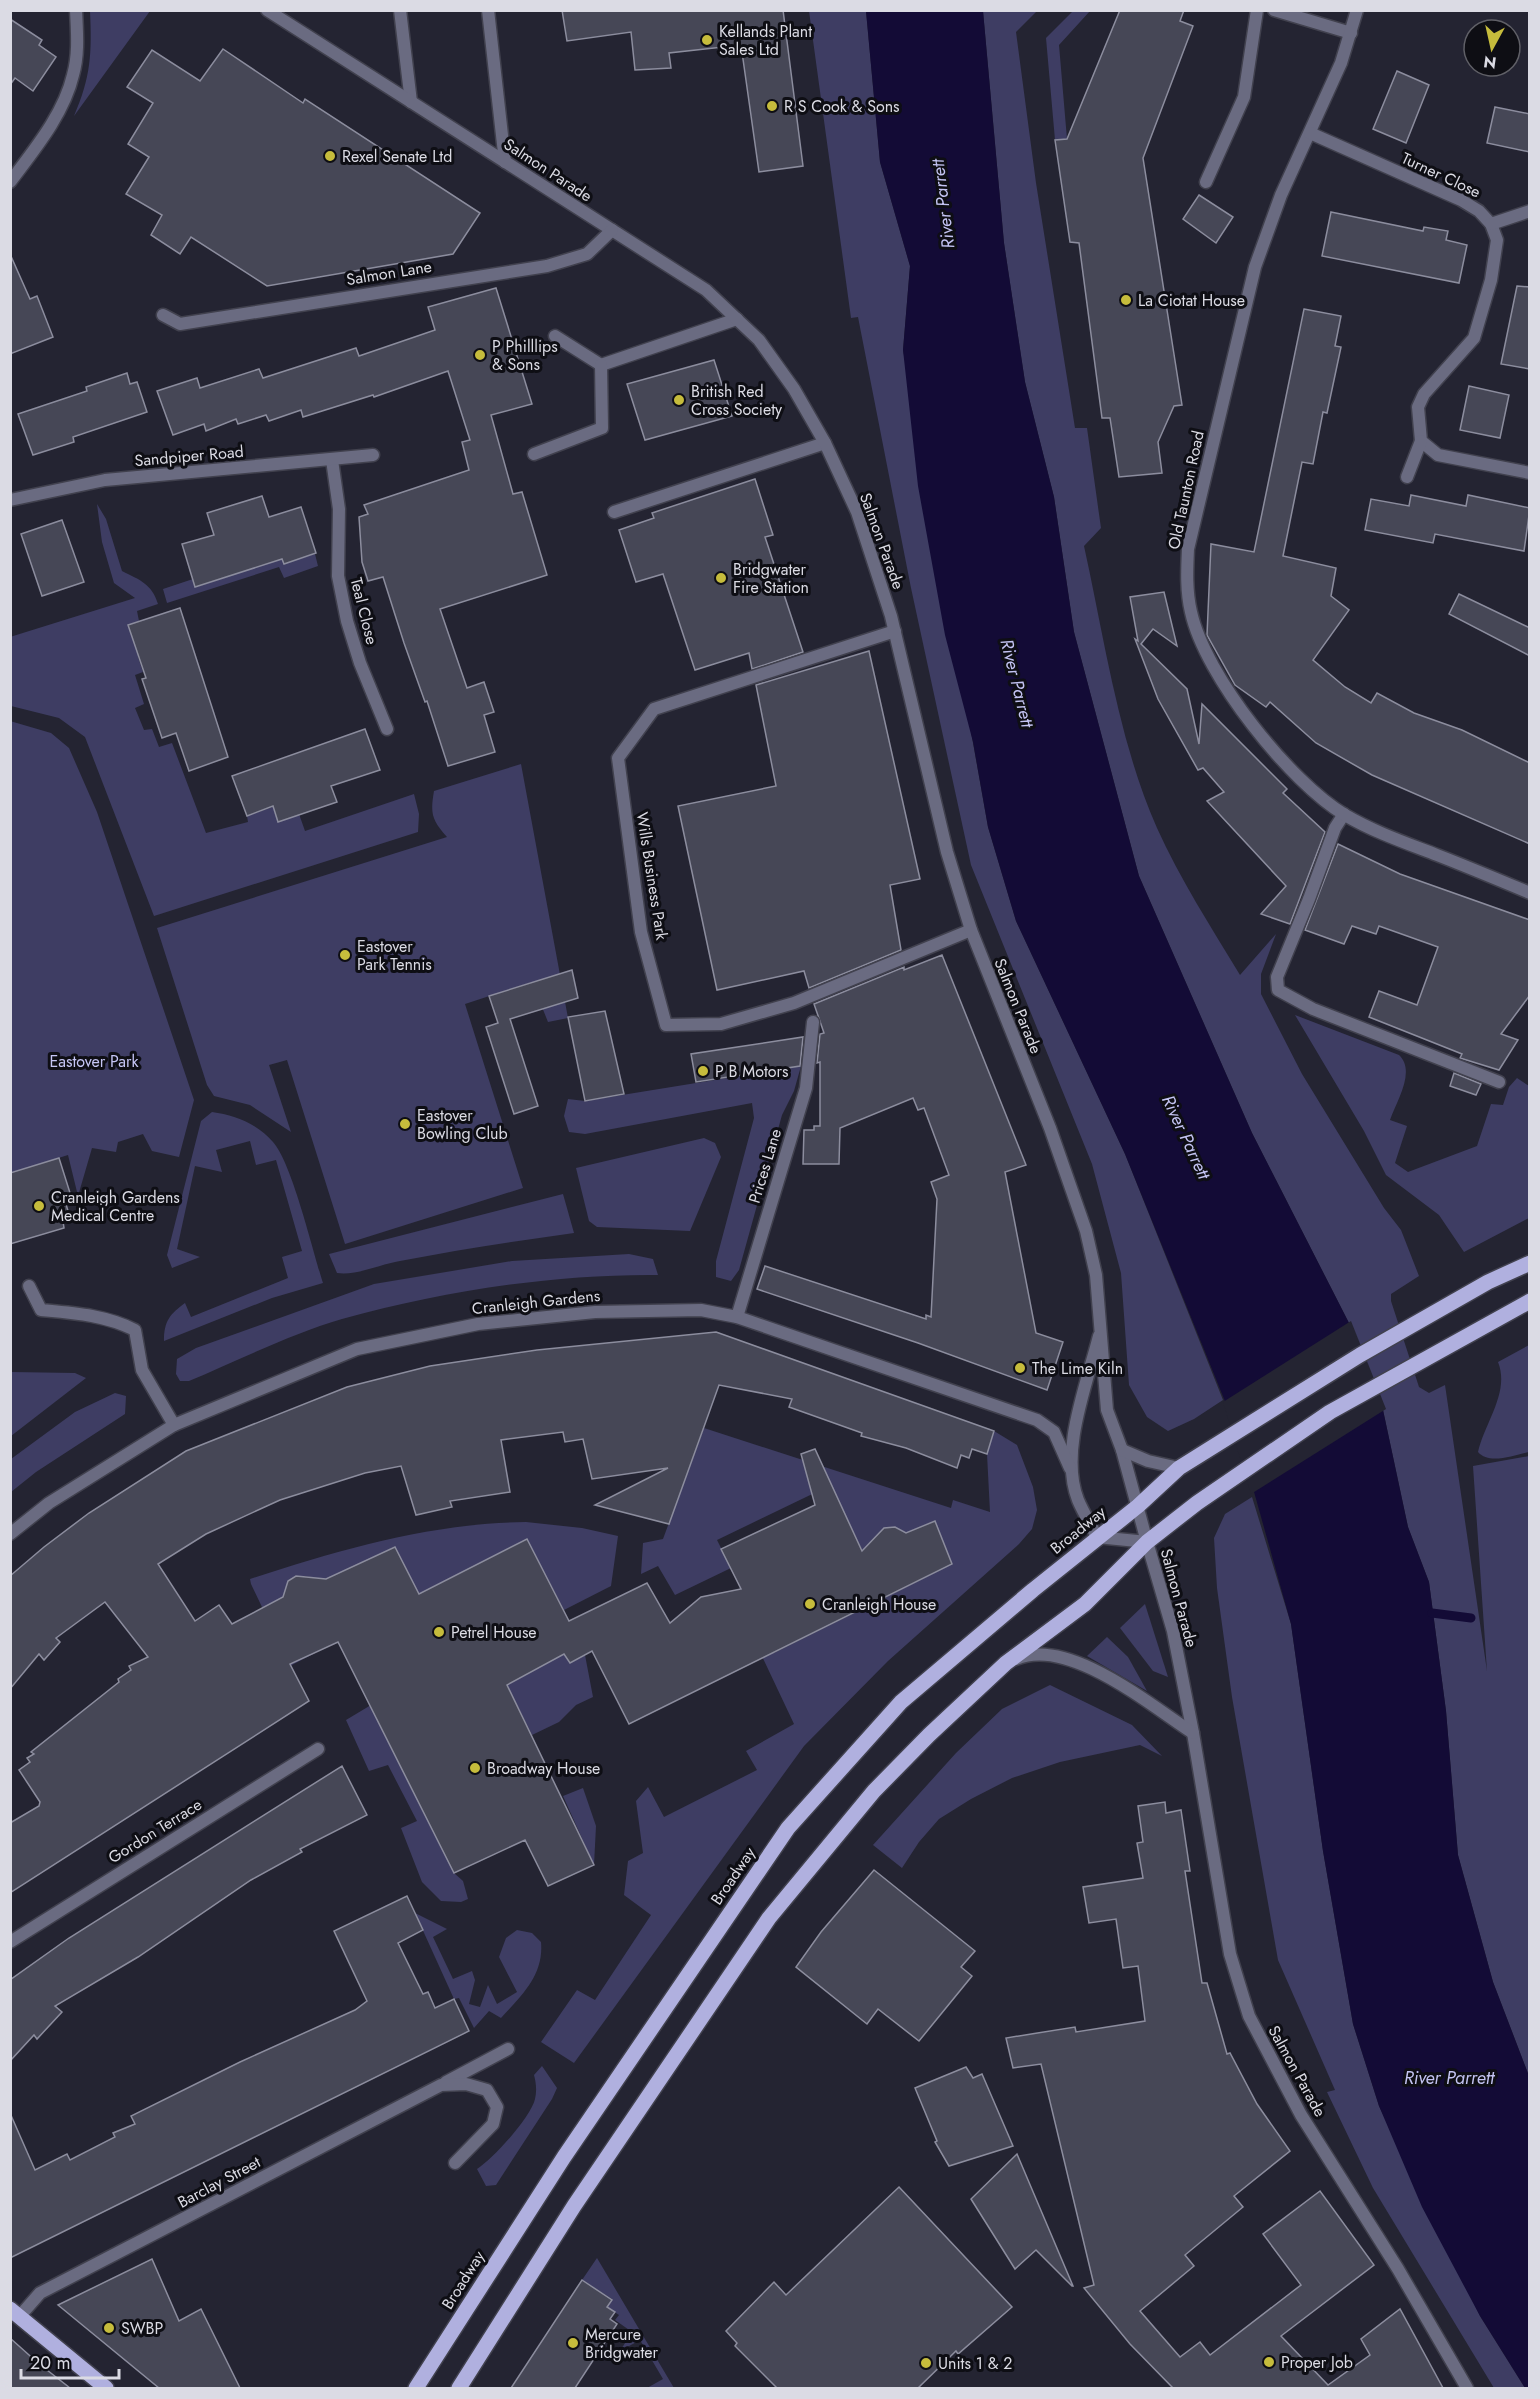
<svg xmlns="http://www.w3.org/2000/svg" width="1540" height="2399" font-family="Jost,sans-serif">
<rect width="100%" height="100%" fill="#242432"/>
<g fill="#3e3d63">
<path d="M1074 10 1090 11 1059 45 1067 139 1055 140 1046 38Z"/>
<path d="M90 11H150L74 116C91 77 92 53 90 11Z"/>
<path d="M809 11H866L880 162 910 266 903 350 988 827 1016 921 1125 1154 1223 1400 1194 1419 1168 1431 1147 1417 1129 1385 1121 1273 1092 1164 971 865 911 588 858 317 851 318Z"/>
<path d="M983 11H1037L1016 32 1036 183 1075 428H1087L1099 514 1101 528 1084 546C1104 637 1119 743 1157 828 1180 879 1211 927 1240 975L1276 934 1261 974V994L1302 1074 1384 1208 1401 1230 1419 1276 1391 1294V1301L1419 1387 1429 1393 1445 1385 1487 1671 1473 1466 1529 1456V2076L1493 1982 1458 1855 1446 1711 1429 1582 1408 1527 1383 1410 1349 1323 1252 1133 1139 876 1074 632 1054 497 1025 382 1004 243Z"/>
<path d="M97 504 106 519 122 571C140 580 152 584 158 604L137 611 139 621 128 625 147 653 138 657 143 672 135 675 144 704 135 708 144 730 152 729 159 747 172 743 206 833 248 822 247 816 273 807 278 822 299 814 305 831 414 794 419 814 418 832 154 916 85 737 59 718 11 706 10 637 135 598 114 583 102 542Z"/>
<path d="M278 546 284 564 315 554 318 566 284 578 279 567 167 603 163 589 193 579 196 587 227 577Z"/>
<path d="M10 721 51 733 69 748 97 812 194 1100 179 1157 152 1151 143 1134 118 1142 116 1152 92 1148 78 1196 68 1155 11 1173Z"/>
<path d="M521 764 568 1018 548 1022 532 982 465 1004 523 1188 345 1244 287 1060 269 1065 291 1132 250 1105 214 1096 207 1085 157 928 447 837C432 820 430 814 434 791Z"/>
<path d="M1295 1015 1399 1055C1416 1071 1397 1100 1390 1120L1407 1126 1395 1163 1408 1172 1477 1146 1491 1104 1503 1105 1509 1087 1517 1078 1529 1086V1218L1464 1252 1439 1215 1386 1175 1364 1131Z"/>
<path d="M801 1066 794 1091 782 1115 739 1270 731 1281 716 1277V1261L754 1118 752 1103 585 1134 569 1132 564 1116 568 1099 585 1101Z"/>
<path d="M212 1112C235 1115 258 1124 273 1142 292 1163 313 1252 323 1283L272 1298 164 1341C164 1321 170 1314 185 1303L191 1317 288 1278 282 1257 302 1251 276 1160 256 1165 250 1141 216 1150 222 1172 195 1166 177 1249 200 1257 172 1268 167 1255 201 1121Z"/>
<path d="M704 1138 715 1143 721 1157 690 1231 597 1227 589 1221 576 1168Z"/>
<path d="M563 1194 574 1233C516 1241 458 1250 400 1261 381 1264 356 1276 337 1273L329 1254Z"/>
<path d="M629 1254 653 1259 658 1275C553 1274 444 1291 342 1319 293 1333 237 1361 189 1381H180L176 1374 177 1359 196 1348 374 1284 512 1261Z"/>
<path d="M1529 1345V1452C1514 1455 1489 1465 1478 1452 1485 1422 1510 1392 1498 1362Z"/>
<path d="M11 1372 75 1373 86 1378 11 1436Z"/>
<path d="M115 1393 126 1396 125 1414 36 1472 11 1492V1459L75 1412Z"/>
<path d="M704 1428 951 1508 953 1500 990 1512 987 1454 994 1431 1017 1445 1033 1487 1037 1510 1032 1529 1019 1544 888 1661 804 1746 574 2063 541 2042 577 1990 595 2000 651 1915 624 1895 628 1861 643 1853 636 1801 648 1787 664 1817 757 1770 746 1751 794 1724 760 1652 771 1647 774 1653 952 1564 934 1521 906 1533 895 1527 871 1569 831 1485 717 1540 731 1568 675 1595 658 1566 641 1574 643 1543 663 1539Z"/>
<path d="M1252 1497 1291 1624 1323 1851 1353 2024 1379 2106 1480 2316 1525 2388H1494L1373 2188 1327 2092 1335 2090 1278 1960 1232 1697 1217 1588 1214 1538 1225 1514Z"/>
<path d="M526 1522 582 1528 618 1536 611 1586 564 1610 527 1539 419 1594 316 1584 310 1577C293 1574 284 1581 287 1598L315 1653 290 1666 251 1584 250 1579C339 1550 431 1523 526 1522Z"/>
<path d="M1145 1604 1168 1677 1153 1671 1120 1628Z"/>
<path d="M1107 1637 1128 1657 1147 1691 1087 1656Z"/>
<path d="M564 1654 570 1663 585 1655 593 1697 576 1705 559 1722 532 1735 507 1685Z"/>
<path d="M1050 1685 1132 1725 1162 1756 1140 1745 1060 1762 1012 1778 971 1799 939 1819 919 1842 902 1868 873 1845 956 1753 1002 1709Z"/>
<path d="M371 1705 454 1873 463 1881 468 1899 461 1902 441 1901 422 1882 401 1828 417 1821 388 1765 369 1771 346 1720Z"/>
<path d="M583 1788 596 1826 594 1865 563 1796Z"/>
<path d="M415 1913 447 1929 433 1937 453 1979 472 1971 475 1980 469 2004 480 2007 488 1985 497 2004 517 1992 499 1957 506 1938 517 1930 532 1933 541 1942C544 1975 522 1995 501 2018L489 2011 474 2028 459 1998 454 1999Z"/>
<path d="M542 2066 557 2088 552 2099 496 2185 486 2186 477 2169C493 2159 531 2117 535 2099 537 2091 536 2082 534 2075Z"/>
<path d="M597 2258 674 2388H647L663 2379 640 2340 620 2351 632 2332 615 2320 619 2315 607 2307 612 2299 582 2280Z"/>
</g>
<path fill="#130b36" d="M866 11H983L1004 243 1025 382 1054 497 1074 632 1139 876 1252 1133 1349 1323 1383 1410 1408 1527 1429 1582 1446 1711 1458 1855 1493 1982 1529 2076V2388H1525L1480 2316 1422 2207 1379 2106 1353 2024 1323 1851 1291 1624 1237 1431 1125 1154 1016 921 988 827 973 742 945 635 918 486 903 350 910 266 880 162Z"/>
<path fill="#242432" d="M1351 1321 1386 1409 1251 1494 1223 1402Z"/>
<g fill="none" stroke-linecap="round" stroke-linejoin="round">
<path stroke="#130b36" stroke-width="9" d="M1432 1613 1471 1618"/>
</g>
<g fill="#464756" stroke="#8c8d9e" stroke-width="1.5">
<path d="M562 10H783L803 166 759 172 741 45 669 53 671 68 635 70 631 32 567 41Z"/>
<path d="M1120 10H1184L1180 21 1193 26 1143 158 1182 405 1174 406 1158 442 1162 473 1119 477 1110 418H1102L1079 243 1070 242 1055 140 1067 139Z"/>
<path d="M10 19 42 40 39 45 56 57 33 91 15 78 10 85Z"/>
<path d="M223 49 303 103 305 99 480 213 453 254 267 286 191 237 180 254 151 235 162 215 126 194 149 157 128 144 153 103 127 87 152 50 200 81Z"/>
<path d="M1397 71 1429 85 1406 143 1373 129Z"/>
<path d="M1495 107 1530 114V152L1487 143Z"/>
<path d="M1199 195 1233 217 1216 243 1183 219Z"/>
<path d="M1331 212 1423 231 1424 227 1448 231 1446 240 1467 245 1459 283 1322 256Z"/>
<path d="M10 254 30 299 37 296 53 337 10 354Z"/>
<path d="M1517 286 1530 287V369L1501 364Z"/>
<path d="M496 288 532 404 491 415 513 494 522 492 547 575 440 609 467 688 484 682 494 712 484 715 495 752 448 766 427 701 425 702 404 643 383 577 368 581 362 562 359 517 368 514 364 505 469 470 462 442 470 440 448 371 374 397 373 395 303 417 301 410 269 421 266 415 238 424 236 419 206 431 204 424 173 435 157 391 197 378 200 388 259 369 263 378 356 348 359 356 435 330 428 307Z"/>
<path d="M1304 309 1341 316 1335 346 1341 347 1327 413 1323 412 1313 464 1302 462 1283 556 1336 568 1331 596 1349 610 1313 660 1345 687 1371 703 1377 693 1414 713 1462 730 1530 763V844L1372 775 1316 743 1270 702 1266 707 1235 685 1207 635 1211 544 1254 552Z"/>
<path d="M714 360 732 416 645 440 627 384Z"/>
<path d="M127 373 130 384 137 382 147 412 73 437 74 442 33 455 18 414 87 391 86 387Z"/>
<path d="M1469 386 1509 395 1500 438 1460 430Z"/>
<path d="M755 479 773 535 765 537 803 652 752 669 749 653 695 670 663 574 636 582 619 530 654 518 652 513Z"/>
<path d="M1411 495 1466 506 1468 495 1530 508 1524 551 1435 534 1433 543 1365 530 1371 499 1409 506Z"/>
<path d="M262 496 269 517 301 507 316 553 284 564 282 559 195 587 182 544 214 535 207 513Z"/>
<path d="M62 520 84 582 42 596 21 534Z"/>
<path d="M1164 592 1177 646 1153 629 1141 644 1187 689 1199 744 1202 704 1287 789 1283 793 1325 832 1290 924 1261 914 1286 886 1207 801 1224 792 1203 768 1198 770 1158 699 1135 639 1138 641 1130 597Z"/>
<path d="M1459 594 1530 628V656L1449 614Z"/>
<path d="M180 608 228 757 189 771 176 733 162 738 142 679 146 678 128 625Z"/>
<path d="M869 651 920 879 890 885 901 950 809 988 804 971 717 990 678 806 776 786 756 685Z"/>
<path d="M365 729 380 770 331 786 337 802 278 822 273 806 247 816 232 776Z"/>
<path d="M1338 844 1400 874 1530 920V995L1501 1034 1518 1040 1499 1070 1460 1058 1462 1054 1369 1017 1379 991 1417 1005 1438 947 1379 926 1376 934 1352 926 1344 944 1305 930Z"/>
<path d="M942 955 1026 1165 1005 1172 1036 1333 1063 1342 1047 1390 918 1343 757 1289 765 1266 926 1319V1315L931 1317 937 1199 931 1182 949 1175 924 1108 918 1110 913 1098 840 1128 839 1164H803L804 1130H814V1126H820V1062L817 1063 820 1034 824 1033 814 1004 904 967V970Z"/>
<path d="M572 970 578 998 510 1019 538 1106 514 1114 486 1027 498 1023 489 996Z"/>
<path d="M605 1011 624 1094 585 1101 568 1017Z"/>
<path d="M803 1037 800 1066 696 1082 691 1054Z"/>
<path d="M1454 1073 1481 1084 1476 1095 1450 1086Z"/>
<path d="M59 1158 71 1196 64 1198 69 1214 62 1215 64 1228 10 1244V1173Z"/>
<path d="M716 1332 994 1431 987 1454 972 1449 969 1458 961 1455 957 1468 906 1448 861 1436 862 1433 789 1407 792 1399 719 1385 669 1524 595 1505 668 1468 592 1479 583 1439 565 1442 563 1432 501 1440 510 1492 450 1501 452 1507 416 1515 401 1466 365 1473 280 1500 206 1534 158 1564 195 1621 219 1605 232 1624 283 1597 288 1581 296 1576 326 1579 395 1547 419 1594 527 1539 569 1621 647 1583 670 1623 701 1597 741 1589 721 1549 815 1505 801 1454 815 1449 862 1551 884 1528 895 1527 906 1533 935 1521 952 1564 629 1724 592 1651 570 1663 564 1654 507 1685 594 1865 548 1886 525 1840 454 1873 338 1642 290 1664 309 1701 10 1893V1823L39 1806 40 1802 19 1770 30 1762 27 1758 34 1754 31 1752 119 1682 118 1679 131 1670 129 1666 148 1657 105 1602 56 1638 60 1642 44 1660 39 1654 10 1689V1576L44 1547 89 1513 186 1451 347 1387 430 1366 537 1350Z"/>
<path d="M342 1766 367 1815 300 1849 302 1852 251 1880 138 1957 55 2006 62 2012 37 2039 34 2035 10 2061V1980L69 1938Z"/>
<path d="M1165 1802 1166 1813 1181 1810 1190 1871H1185L1202 1983H1207L1227 2054 1230 2053 1257 2104 1290 2151 1234 2196 1243 2207 1185 2255 1194 2266 1140 2311 1180 2357 1200 2342 1210 2355 1301 2285 1263 2234 1320 2191 1374 2265 1281 2336 1328 2385 1370 2355 1361 2339 1400 2309 1443 2388H1173L1130 2344 1084 2288 1094 2285 1041 2064 1013 2068 1006 2038 1075 2027 1076 2032 1145 2021 1138 1966 1123 1968 1116 1919 1089 1923 1083 1887 1143 1878 1137 1843 1143 1842 1138 1806Z"/>
<path d="M874 1870 975 1951 961 1967 972 1976 919 2041 878 2009 867 2024 796 1967 821 1932Z"/>
<path d="M407 1896 423 1930 398 1943 423 1994 428 1992 435 2008 454 1999 469 2031 10 2258V2113L35 2170 67 2154 70 2160 115 2137 113 2133 135 2124 131 2116 240 2062 355 2010 367 2001 334 1931Z"/>
<path d="M966 2067 973 2078 982 2074 1013 2146 949 2166 935 2142 937 2141 915 2088Z"/>
<path d="M1017 2154 1073 2286H1072L1036 2250 1015 2269 971 2199Z"/>
<path d="M899 2187 1012 2307 958 2354 956 2351 918 2388H777L735 2346 737 2343 726 2331 774 2282 786 2295Z"/>
<path d="M152 2259 179 2321 201 2309 240 2388H159L58 2305Z"/>
<path d="M582 2280 612 2300 607 2307 615 2312 610 2319 617 2324 575 2388H511Z"/>
<path d="M10 2338 38 2363 70 2388H10Z"/>
</g>
<g fill="none" stroke-linecap="round" stroke-linejoin="round">
<defs>
<g id="service">
<path d="M400 10 411 102"/>
<path d="M488 10 505 162"/>
<path d="M1274 10 1351 33"/>
<path d="M1206 182 1244 97 1257 10"/>
<path d="M555 336 601 365"/>
<path d="M601 365 737 319"/>
<path d="M534 454 602 428 601 365"/>
<path d="M614 512 825 443"/>
<path d="M895 631 654 709 618 758 641 932 666 1025 721 1024 794 1003 971 930"/>
<path d="M1344 814 1335 828 1309 899 1277 977 1278 990 1313 1009 1499 1082"/>
</g>
<g id="minor">
<path d="M267 10 706 290 759 340 794 389 825 443 857 512 891 616 947 852 971 930 1050 1128 1086 1231 1096 1275 1107 1410 1122 1450 1147 1542 1097 1537C1091 1525 1083 1512 1078 1500 1059 1452 1087 1384 1099 1336"/>
<path d="M1357 10 1341 63 1281 195 1255 267 1188 549C1187 570 1186 591 1191 612 1205 676 1290 782 1345 815 1374 832 1406 843 1437 855 1468 867 1499 880 1530 893"/>
<path d="M1310 133 1461 200 1479 211 1491 224 1497 240 1491 280 1474 338 1424 394 1418 407 1421 441 1438 455 1530 473"/>
<path d="M10 182C34 150 64 114 73 75 79 54 77 32 76 10"/>
<path d="M1491 224 1530 211"/>
<path d="M163 315 180 324 547 266 587 254 612 230"/>
<path d="M332 460 339 509 338 576 347 621 360 663 387 729"/>
<path d="M1407 477 1421 441"/>
<path d="M10 500 105 480 373 455"/>
<path d="M29 1286 41 1310C74 1313 105 1315 135 1330L142 1370 174 1425"/>
<path d="M737 1317 806 1088 813 1022"/>
<path d="M1122 1450 1148 1461 1179 1468"/>
<path d="M10 1534 49 1503 174 1425 357 1349 478 1324 595 1312 701 1310 737 1317 1037 1420 1054 1432 1070 1468"/>
<path d="M10 1942 318 1749"/>
<path d="M446 2082 508 2049"/>
<path d="M19 2317 40 2293 441 2085 466 2084 487 2090 497 2107 493 2124 455 2163"/>
</g>
<g id="tertiary">
<path d="M1147 1542 1173 1631 1193 1733 1230 1954 1249 2016 1301 2115 1398 2269 1467 2388"/>
<path d="M1016 1659C1068 1636 1150 1705 1193 1733"/>
</g>
<g id="primary">
<path d="M10 2309 106 2388"/>
<path d="M416 2388 564 2157 788 1828 901 1702 1033 1590 1138 1506 1179 1468 1360 1355 1488 1282 1530 1263"/>
<path d="M459 2388 574 2206 769 1918 874 1791 929 1735 1006 1663 1085 1604 1147 1542 1197 1503 1330 1412 1530 1301"/>
</g>
</defs>
<use href="#service" stroke="#41414e" stroke-width="15"/>
<use href="#minor" stroke="#41414e" stroke-width="15"/>
<use href="#tertiary" stroke="#41414e" stroke-width="15"/>
<use href="#primary" stroke="#41414e" stroke-width="18"/>
<use href="#service" stroke="#6a6b81" stroke-width="12"/>
<use href="#minor" stroke="#6a6b81" stroke-width="12"/>
<use href="#tertiary" stroke="#6a6b81" stroke-width="12"/>
<use href="#primary" stroke="#b0b0df" stroke-width="15"/>
</g>
<g fill="#c6bc3c" stroke="#0e0e14" stroke-width="2">
<circle cx="707" cy="40" r="6"/>
<circle cx="772" cy="106" r="6"/>
<circle cx="330" cy="156" r="6"/>
<circle cx="1126" cy="300" r="6"/>
<circle cx="480" cy="355" r="6"/>
<circle cx="679" cy="400" r="6"/>
<circle cx="721" cy="578" r="6"/>
<circle cx="345" cy="955" r="6"/>
<circle cx="703" cy="1071" r="6"/>
<circle cx="405" cy="1124" r="6"/>
<circle cx="39" cy="1206" r="6"/>
<circle cx="1020" cy="1368" r="6"/>
<circle cx="810" cy="1604" r="6"/>
<circle cx="439" cy="1632" r="6"/>
<circle cx="475" cy="1768" r="6"/>
<circle cx="109" cy="2328" r="6"/>
<circle cx="573" cy="2343" r="6"/>
<circle cx="1269" cy="2362" r="6"/>
<circle cx="926" cy="2363" r="6"/>
</g>
<g text-anchor="middle" dominant-baseline="central" stroke-width="6" stroke-linejoin="round" paint-order="stroke">
<g font-size="16" fill="#dbdbe4" stroke="#0e0e14" text-anchor="start">
<text x="719" y="31">Kellands Plant<tspan x="719" dy="18">Sales Ltd</tspan></text>
<text x="784" y="106">R S Cook &amp; Sons</text>
<text x="342" y="156">Rexel Senate Ltd</text>
<text x="1138" y="300">La Ciotat House</text>
<text x="492" y="346">P Philllips<tspan x="492" dy="18">&amp; Sons</tspan></text>
<text x="691" y="391">British Red<tspan x="691" dy="18">Cross Society</tspan></text>
<text x="733" y="569">Bridgwater<tspan x="733" dy="18">Fire Station</tspan></text>
<text x="357" y="946">Eastover<tspan x="357" dy="18">Park Tennis</tspan></text>
<text x="715" y="1071">P B Motors</text>
<text x="417" y="1115">Eastover<tspan x="417" dy="18">Bowling Club</tspan></text>
<text x="51" y="1197">Cranleigh Gardens<tspan x="51" dy="18">Medical Centre</tspan></text>
<text x="1032" y="1368">The Lime Kiln</text>
<text x="822" y="1604">Cranleigh House</text>
<text x="451" y="1632">Petrel House</text>
<text x="487" y="1768">Broadway House</text>
<text x="121" y="2328">SWBP</text>
<text x="585" y="2334">Mercure<tspan x="585" dy="18">Bridgwater</tspan></text>
<text x="1281" y="2362">Proper Job</text>
<text x="938" y="2363">Units 1 &amp; 2</text>
</g>
<g font-size="16" fill="#dbdbe4" stroke="#0e0e14">
<text transform="translate(548 170) rotate(33)">Salmon Parade</text>
<text transform="translate(1441 175) rotate(25)">Turner Close</text>
<text transform="translate(389 273) rotate(-9)">Salmon Lane</text>
<text transform="translate(189 456) rotate(-5)">Sandpiper Road</text>
<text transform="translate(1186 490) rotate(-78)">Old Taunton Road</text>
<text transform="translate(882 541) rotate(70)">Salmon Parade</text>
<text transform="translate(364 611) rotate(76)">Teal Close</text>
<text transform="translate(652 876) rotate(81)">Wills Business Park</text>
<text transform="translate(1018 1006) rotate(68)">Salmon Parade</text>
<text transform="translate(765 1166) rotate(-73)">Prices Lane</text>
<text transform="translate(536 1302) rotate(-6)">Cranleigh Gardens</text>
<text transform="translate(1078 1530) rotate(-39)">Broadway</text>
<text transform="translate(1179 1598) rotate(75)">Salmon Parade</text>
<text transform="translate(155 1831) rotate(-32)">Gordon Terrace</text>
<text transform="translate(733 1876) rotate(-56)">Broadway</text>
<text transform="translate(1297 2071) rotate(61)">Salmon Parade</text>
<text transform="translate(219 2182) rotate(-28)">Barclay Street</text>
<text transform="translate(463 2280) rotate(-58)">Broadway</text>
</g>
<g font-size="16" fill="#c6c6f5" stroke="#0e0e14">
<text x="94" y="1061">Eastover Park</text>
</g>
<g font-size="18" font-style="italic" fill="#c3c3f2" stroke="#0e0e14">
<text transform="translate(943 204) rotate(-97)">River Parrett</text>
<text transform="translate(1017 683) rotate(76)">River Parrett</text>
<text transform="translate(1186 1137) rotate(65)">River Parrett</text>
<text x="1449" y="2078">River Parrett</text>
</g>
</g>
<rect width="1540" height="2399" fill="none" stroke="#dbdbe4" stroke-width="24"/>
<g transform="translate(1492 48) rotate(188)"><circle r="28" fill="#0e0e14" stroke="#606067" stroke-width="1.5"/>
<path d="M0-4.5L10 22L0 15L-10 22Z" fill="#c6bc3c"/>
<text y="-9" font-size="16" font-weight="bold" text-anchor="middle" fill="#dbdbe4">N</text>
</g>
<path d="M21 2369v9h98v-9" fill="none" stroke="#dbdbe4" stroke-width="3"/>
<text x="30" y="2369" font-size="18" fill="#dbdbe4" stroke="#0e0e14" stroke-width="4.5" paint-order="stroke">20 m</text>
</svg>
